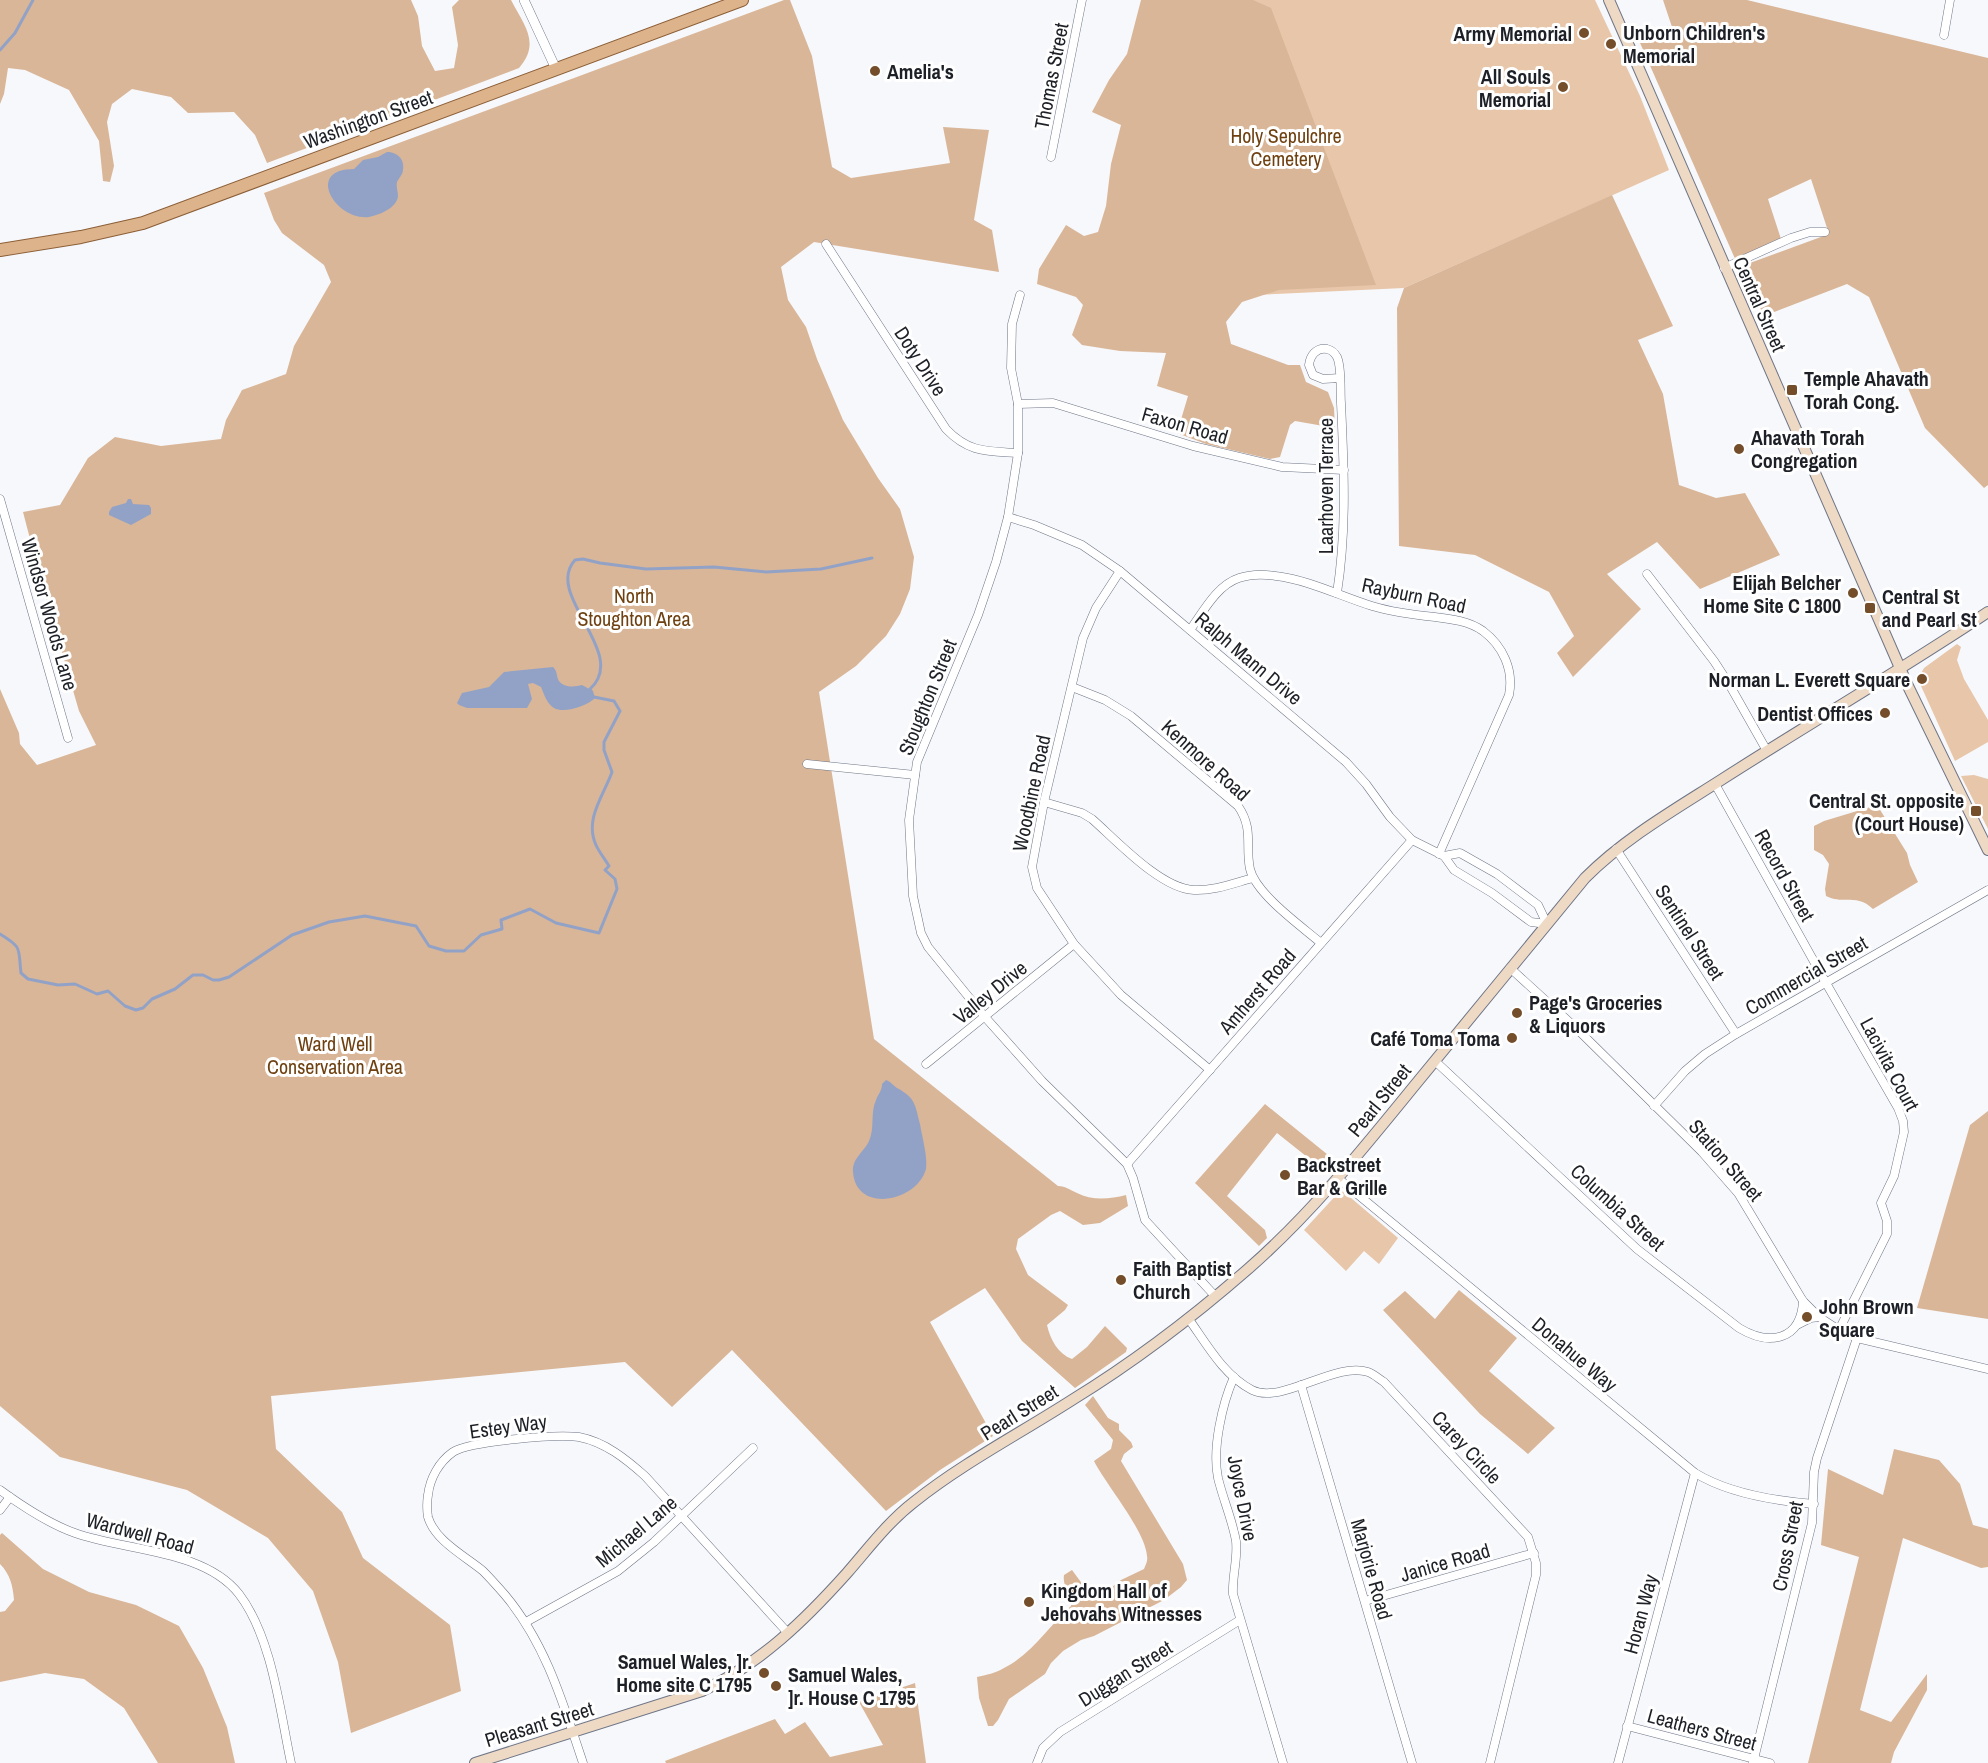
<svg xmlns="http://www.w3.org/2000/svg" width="1988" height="1763" font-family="'Archivo Narrow',sans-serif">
<rect width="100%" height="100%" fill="#f7f8fc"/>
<g fill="#e8c6a9">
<path d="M1166 0H1595L1640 96 1669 170 1404 288 1106 302Z"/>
<path d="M1957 644 1961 647 1957 660 1964 679 1988 720V742L1955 761 1921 686 1920 675 1924 668Z"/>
<path d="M1974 775 1988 779V829L1961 776Z"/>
<path d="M1340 1191 1344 1192 1398 1238 1379 1264 1364 1251 1346 1271 1304 1230Z"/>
</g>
<g fill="#d9b698">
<path d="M0 0H411L418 16 422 46 435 71 454 68 458 45 452 7 459 0H511C524 25 541 43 519 68L267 163 255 135 234 112 188 113 171 97 132 89 112 104 107 122 114 166 110 182 103 181 99 141 69 90 25 70 8 68 4 94 0 104Z"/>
<path d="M784 0H790L812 56 832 167 851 178 950 163 943 127 989 130 974 220 992 230 999 272 814 242 781 267 788 300 806 327 817 359 843 420 878 478 900 509 914 557 910 589 900 614 886 636 856 666 819 692 874 1039 1058 1186C1066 1186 1070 1190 1077 1193 1092 1201 1110 1199 1126 1195L1128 1206 1100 1223 1083 1225 1060 1211 1051 1215 1018 1239 1016 1249 1028 1275 1068 1305 1065 1310 1047 1325C1050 1339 1058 1354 1072 1359L1087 1347 1105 1326 1127 1348 1126 1352 1075 1388 1022 1341 985 1288 930 1322 993 1436 940 1470 886 1511 732 1350 672 1407 625 1362 271 1396 276 1449 342 1512 363 1558 450 1625 461 1691 351 1733 338 1662 313 1591 268 1538 187 1490 60 1457 0 1406V689L19 733 20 744 37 765 96 745 79 711 40 577 23 512 60 505 88 458 115 437 161 446 221 439 226 420 242 390 286 374 294 346 331 282 324 265 282 233 274 220 264 193Z"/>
<path d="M1141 0H1253L1271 8 1376 285 1279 290 1242 302 1226 322 1231 344 1288 365H1300L1306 382 1328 392 1334 408 1335 428 1295 421 1290 425 1280 457 1270 459 1206 444 1177 433 1188 396 1157 386 1166 353 1120 351 1082 345 1072 335 1083 305 1076 297 1037 284 1039 269 1066 225 1084 236 1098 232 1106 206 1111 164 1121 125 1092 112 1109 80 1127 54Z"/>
<path d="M1663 0H1747L1988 58V485L1984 488 1925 428 1869 297 1847 284 1764 316 1739 267 1829 234 1811 179 1768 199 1781 239 1736 261 1637 36 1672 27Z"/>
<path d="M1612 195 1673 326 1638 340 1663 394 1679 485 1716 498 1745 493 1780 555 1700 589 1657 542 1607 574 1641 609 1573 677 1557 653 1574 636 1549 592 1475 555 1399 546 1397 308 1404 288Z"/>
<path d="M1877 805 1907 853 1910 865 1918 882 1873 909C1856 893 1844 905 1826 896L1825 889 1829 864 1823 855 1814 850V826L1824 821Z"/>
<path d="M1265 1104 1338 1163 1331 1170 1316 1164 1277 1133 1227 1196 1265 1230 1267 1238 1259 1246 1195 1183Z"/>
<path d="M1988 1111V1319L1917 1308 1970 1125Z"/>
<path d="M1459 1290 1517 1338 1489 1371 1555 1428 1528 1454 1480 1414 1383 1310 1405 1291 1435 1319Z"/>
<path d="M1093 1396 1108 1418 1119 1424V1430L1131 1442 1133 1447 1124 1454 1121 1461 1183 1564 1187 1580 1181 1587 1164 1600 1094 1636 1081 1640 1063 1651 1051 1663 1045 1674 1009 1699 998 1720 993 1726H988L979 1698 977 1677C986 1675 996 1673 1004 1668 1032 1654 1049 1626 1071 1606 1072 1592 1062 1588 1064 1575L1072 1570 1089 1593 1107 1591 1121 1580 1144 1569C1146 1564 1148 1561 1147 1556 1145 1530 1106 1485 1094 1461L1111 1449 1113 1440 1085 1405Z"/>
<path d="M1894 1449 1939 1460 1960 1484 1973 1525 1988 1529V1567L1981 1568 1903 1538 1860 1710 1891 1722 1927 1674V1690L1894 1752 1891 1763H1808L1859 1557 1821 1545 1828 1469 1883 1495Z"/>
<path d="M2 1533 43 1569 89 1592 136 1605 179 1626 203 1668 227 1727 235 1763H158L124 1708 84 1679 45 1673 0 1682V1612L5 1611 14 1600C13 1586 10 1574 0 1564V1535Z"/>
<path d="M915 1683 926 1763H666L665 1761 775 1719 785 1734 805 1722 830 1757 883 1745 859 1702Z"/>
</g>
<g fill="#92a2c7">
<path d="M387 152C397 152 405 159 403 170 403 174 399 178 397 182 396 187 398 191 398 196 397 208 379 215 369 217 336 221 304 169 354 169L363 160 378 157Z"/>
<path d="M128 499H131L133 504 149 505 151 508V514L131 525 109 515V512L112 507 126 503Z"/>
<path d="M553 667C558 672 556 676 559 681 564 688 575 687 582 685L593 691 595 698C587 706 564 714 554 708 547 704 544 694 541 687L533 683 528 684 532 699 527 708H467L459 705 457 703 462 693 489 687 504 672Z"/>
<path d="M886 1080C891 1082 893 1085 897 1088 916 1098 915 1105 920 1124 922 1136 928 1158 926 1169 917 1202 856 1214 853 1172 852 1158 864 1152 869 1141 875 1128 870 1113 876 1100 878 1094 882 1091 882 1084Z"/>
</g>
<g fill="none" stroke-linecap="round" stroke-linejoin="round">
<g stroke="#92a2c7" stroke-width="3">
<path d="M0 50 15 33 33 0"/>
<path d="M591 691 590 689C630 653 543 595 575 560L583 559 600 563 646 569 714 567 766 572 821 569 872 558"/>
<path d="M0 934C23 948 18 948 21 973L28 979 58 985 75 984 97 994 108 991 125 1006 136 1010 143 1008 152 999 175 989 193 975H203L213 980H219L229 977 292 935 329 922 365 916 416 926 429 946 446 951H464L481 935 502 929 501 920 530 909 556 923 599 933 617 889 615 879 605 870 609 866C605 859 599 852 596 845 584 819 604 795 612 772L604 750V742L620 711 614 701 594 697"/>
</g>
<defs>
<g id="minor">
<path d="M1944 35 1950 0"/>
<path d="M1051 157 1082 0"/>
<path d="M826 244 946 429C969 453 987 451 1018 453"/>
<path d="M1724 268 1791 238 1810 232H1825"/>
<path d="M1020 295 1012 324 1011 368 1018 404V453L1008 517 996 562 978 615 917 762 909 820 913 896 921 933 928 947 985 1017 1042 1081 1127 1164 1133 1178 1145 1220 1215 1296"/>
<path d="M1018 404 1053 403 1193 446 1282 467 1344 470"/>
<path d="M0 499 68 738"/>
<path d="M1008 517 1034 525 1082 545 1120 571 1346 762 1366 784 1390 817 1412 840 1444 856 1454 870 1492 893 1531 922 1547 924"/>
<path d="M1120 571 1096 608 1083 638 1044 802 1032 867 1037 888 1074 944 1121 995 1210 1070"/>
<path d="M1647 574 1714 661 1729 684 1767 751"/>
<path d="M1337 593C1347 529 1344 467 1341 403 1340 392 1342 367 1337 357 1335 353 1331 350 1327 349 1316 347 1310 356 1309 365L1313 375 1323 379 1340 378"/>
<path d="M1190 630C1203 612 1217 585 1239 578 1251 574 1264 574 1276 576 1309 580 1340 596 1372 606 1392 612 1414 615 1435 617 1451 619 1469 621 1483 631 1503 646 1514 670 1509 695L1439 854"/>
<path d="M1072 687 1105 700 1131 716 1238 806C1254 829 1245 846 1250 869 1256 894 1301 926 1321 943"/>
<path d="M807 764 915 775"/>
<path d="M1715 784 1826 983 1898 1108 1903 1121 1904 1132 1894 1176 1881 1203 1887 1221V1234L1839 1330"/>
<path d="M1044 802 1082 813 1092 819C1116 840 1161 889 1194 890 1214 891 1234 883 1253 878"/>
<path d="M1616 849 1736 1034"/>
<path d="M1444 856 1460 853 1497 874 1538 905 1547 924"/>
<path d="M1510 968 1577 1029 1702 1152 1738 1193 1803 1301 1819 1317 1839 1330 1857 1338 1988 1369"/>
<path d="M1435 1061 1637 1249 1739 1328C1769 1346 1801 1341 1803 1301"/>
<path d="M926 1064 1074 944"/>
<path d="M1654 1106 1685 1071 1705 1054 1736 1034 1988 890"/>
<path d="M1127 1164 1412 840"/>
<path d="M1339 1179 1695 1473C1728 1493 1776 1501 1814 1504"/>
<path d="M1188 1318C1206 1343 1223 1375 1252 1390 1282 1405 1335 1361 1368 1372 1374 1374 1379 1379 1384 1382L1528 1537 1536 1563V1575L1490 1763"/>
<path d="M1797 1325 1811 1318 1819 1317"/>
<path d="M1234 1377C1222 1404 1212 1449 1218 1478 1223 1499 1232 1519 1236 1541 1238 1559 1232 1576 1233 1594L1283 1763"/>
<path d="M1301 1385 1412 1763"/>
<path d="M0 1490C22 1506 49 1524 75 1533 124 1551 204 1549 239 1594 272 1637 280 1711 291 1763"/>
<path d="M0 1510 10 1497"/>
<path d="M1365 1601 1534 1553"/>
<path d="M526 1622 618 1571 654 1542 753 1448"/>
<path d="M1627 1726 1770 1763"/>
<path d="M583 1763C563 1703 546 1644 505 1595 498 1587 490 1578 483 1571 465 1556 435 1541 428 1517 427 1511 427 1501 428 1495 430 1478 439 1462 453 1452 470 1441 557 1434 579 1437 605 1442 626 1459 645 1476L788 1633"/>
<path d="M1037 1763 1043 1748 1060 1732 1240 1620"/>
<path d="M1618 1763 1695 1473"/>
<path d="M1753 1763 1812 1523 1814 1472 1817 1458 1857 1338"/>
</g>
<path id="tertiary" d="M524 0 556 69"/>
<g id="secondary">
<path d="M1609 0 1907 684 1988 850"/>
<path d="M475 1763 702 1691C760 1664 805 1620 847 1573 868 1549 888 1522 914 1502 963 1463 1019 1434 1072 1400 1134 1362 1193 1317 1248 1269 1311 1214 1362 1150 1415 1085 1472 1016 1528 947 1585 878 1625 838 1674 810 1721 780 1810 723 1901 670 1988 612"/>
</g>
<path id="primary" d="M0 250 81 237 143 223 742 0"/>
</defs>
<use href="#minor" stroke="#6e7586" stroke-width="9"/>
<use href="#tertiary" stroke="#6e7586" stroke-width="10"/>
<use href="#secondary" stroke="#6e7586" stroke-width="12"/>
<use href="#primary" stroke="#8b5e36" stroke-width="14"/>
<use href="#minor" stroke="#fff" stroke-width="8"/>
<use href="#tertiary" stroke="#fff" stroke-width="9"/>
<use href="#secondary" stroke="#eed9c5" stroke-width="10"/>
<use href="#primary" stroke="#ddb38b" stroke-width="12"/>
</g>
<g fill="#744d2a" stroke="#fff" stroke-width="2">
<circle cx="1584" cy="33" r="6"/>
<circle cx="1611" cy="44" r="6"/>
<circle cx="875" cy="71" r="6"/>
<circle cx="1563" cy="87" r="6"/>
<rect x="1786" y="384" width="12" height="12" rx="3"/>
<circle cx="1739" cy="449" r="6"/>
<circle cx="1853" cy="593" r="6"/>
<rect x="1864" y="602" width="12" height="12" rx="3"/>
<circle cx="1922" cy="679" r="6"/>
<circle cx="1885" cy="713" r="6"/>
<rect x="1970" y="805" width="12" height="12" rx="3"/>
<circle cx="1517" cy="1013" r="6"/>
<circle cx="1512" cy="1038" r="6"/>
<circle cx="1285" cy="1175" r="6"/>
<circle cx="1121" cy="1280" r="6"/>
<circle cx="1807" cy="1317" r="6"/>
<circle cx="1029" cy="1602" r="6"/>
<circle cx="764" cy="1673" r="6"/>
<circle cx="776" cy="1686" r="6"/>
</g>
<g text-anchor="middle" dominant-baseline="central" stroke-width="6" stroke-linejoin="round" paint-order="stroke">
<g font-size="20" font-weight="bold" fill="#1d2026" stroke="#fff" text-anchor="start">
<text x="1623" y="32">Unborn Children's<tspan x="1623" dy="23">Memorial</tspan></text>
<text x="1572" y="33" text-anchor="end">Army Memorial</text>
<text x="887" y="71">Amelia's</text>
<text x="1551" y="76" text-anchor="end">All Souls<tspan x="1551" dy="23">Memorial</tspan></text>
<text x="1804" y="378">Temple Ahavath<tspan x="1804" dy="23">Torah Cong.</tspan></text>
<text x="1751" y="437">Ahavath Torah<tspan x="1751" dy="23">Congregation</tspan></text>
<text x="1841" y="582" text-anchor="end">Elijah Belcher<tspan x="1841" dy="23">Home Site C 1800</tspan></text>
<text x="1882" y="596">Central St<tspan x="1882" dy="23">and Pearl St</tspan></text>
<text x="1910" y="679" text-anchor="end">Norman L. Everett Square</text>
<text x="1873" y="713" text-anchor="end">Dentist Offices</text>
<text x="1964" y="800" text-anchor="end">Central St. opposite<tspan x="1964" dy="23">(Court House)</tspan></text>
<text x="1529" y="1002">Page's Groceries<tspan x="1529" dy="23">&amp; Liquors</tspan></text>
<text x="1500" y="1038" text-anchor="end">Café Toma Toma</text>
<text x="1297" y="1164">Backstreet<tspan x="1297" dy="23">Bar &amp; Grille</tspan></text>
<text x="1133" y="1268">Faith Baptist<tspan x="1133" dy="23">Church</tspan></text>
<text x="1819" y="1306">John Brown<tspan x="1819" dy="23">Square</tspan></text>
<text x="1041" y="1590">Kingdom Hall of<tspan x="1041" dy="23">Jehovahs Witnesses</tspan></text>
<text x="752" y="1661" text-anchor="end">Samuel Wales, ]r.<tspan x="752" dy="23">Home site C 1795</tspan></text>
<text x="788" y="1674">Samuel Wales,<tspan x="788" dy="23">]r. House C 1795</tspan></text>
</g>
<g font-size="20" fill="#1d2026" stroke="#fff">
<text transform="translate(1051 76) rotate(-79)">Thomas Street</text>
<text transform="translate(368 119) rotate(-20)">Washington Street</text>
<text transform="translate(1760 304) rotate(66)">Central Street</text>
<text transform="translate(921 361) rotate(57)">Doty Drive</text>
<text transform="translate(1185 425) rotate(16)">Faxon Road</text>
<text transform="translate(1325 486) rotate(-90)">Laarhoven Terrace</text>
<text transform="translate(1414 595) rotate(12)">Rayburn Road</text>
<text transform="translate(50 614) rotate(74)">Windsor Woods Lane</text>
<text transform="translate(1249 658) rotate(40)">Ralph Mann Drive</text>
<text transform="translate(927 697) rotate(-68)">Stoughton Street</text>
<text transform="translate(1206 760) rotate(42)">Kenmore Road</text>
<text transform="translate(1031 793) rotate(-78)">Woodbine Road</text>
<text transform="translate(1785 875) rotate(61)">Record Street</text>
<text transform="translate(1690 932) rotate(57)">Sentinel Street</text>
<text transform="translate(1806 975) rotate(-30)">Commercial Street</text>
<text transform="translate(1257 991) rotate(-49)">Amherst Road</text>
<text transform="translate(990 992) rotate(-39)">Valley Drive</text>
<text transform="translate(1890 1064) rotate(62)">Lacivita Court</text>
<text transform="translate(1379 1100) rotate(-51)">Pearl Street</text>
<text transform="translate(1726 1160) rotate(49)">Station Street</text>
<text transform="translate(1618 1207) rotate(42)">Columbia Street</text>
<text transform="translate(1575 1354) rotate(40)">Donahue Way</text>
<text transform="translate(1019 1412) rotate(-32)">Pearl Street</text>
<text transform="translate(508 1426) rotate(-8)">Estey Way</text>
<text transform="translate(1467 1447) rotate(47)">Carey Circle</text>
<text transform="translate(1243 1498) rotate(79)">Joyce Drive</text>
<text transform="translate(636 1531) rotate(-40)">Michael Lane</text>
<text transform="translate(140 1533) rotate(15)">Wardwell Road</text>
<text transform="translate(1787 1546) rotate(-79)">Cross Street</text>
<text transform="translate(1445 1562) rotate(-16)">Janice Road</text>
<text transform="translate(1372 1569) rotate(74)">Marjorie Road</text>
<text transform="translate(1640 1614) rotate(-75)">Horan Way</text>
<text transform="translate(1125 1673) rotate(-32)">Duggan Street</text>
<text transform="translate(539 1724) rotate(-17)">Pleasant Street</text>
<text transform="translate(1702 1729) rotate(15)">Leathers Street</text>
</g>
<g font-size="20" fill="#6f4111" stroke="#fff">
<text x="1286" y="135">Holy Sepulchre<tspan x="1286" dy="23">Cemetery</tspan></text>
<text x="634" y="595">North<tspan x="634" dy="23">Stoughton Area</tspan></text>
<text x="335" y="1043">Ward Well<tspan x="335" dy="23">Conservation Area</tspan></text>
</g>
</g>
</svg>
